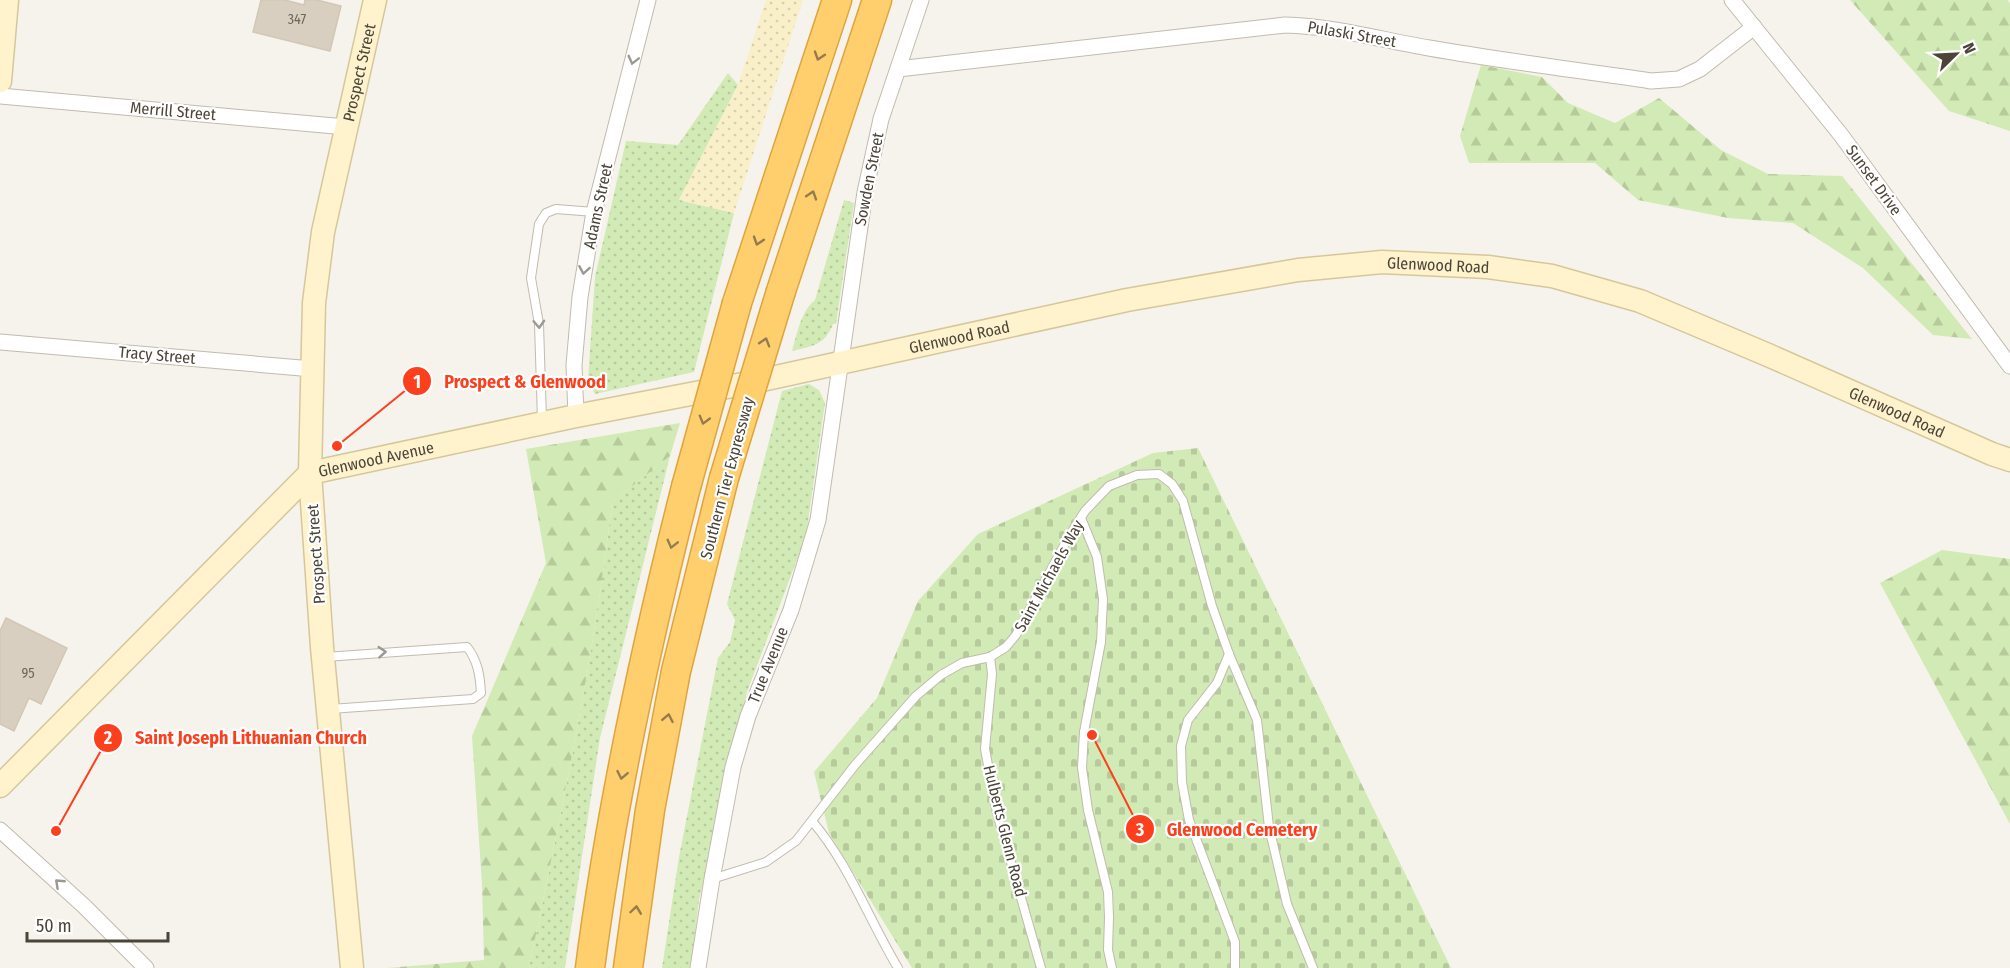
<svg xmlns="http://www.w3.org/2000/svg" width="2010" height="968" font-family="'Fira Sans Condensed',sans-serif">
<defs>
<pattern id="grass-dots" width="8" height="8" patternUnits="userSpaceOnUse" patternTransform="scale(1.5)"><rect width="8" height="8" fill="#d2eab5"/><path d="M2 2h.1M6 6h.1" fill="none" stroke="#b6ca9c" stroke-width="1.8" stroke-linecap="round"/></pattern>
<pattern id="forest-firs" width="22" height="20" patternUnits="userSpaceOnUse" patternTransform="scale(1.5)"><rect width="22" height="20" fill="#d2eab5"/><path d="M5 1l3.5 6h-7zM16 11l3.5 6h-7z" fill="#b6ca9c"/></pattern>
<pattern id="sand-dots" width="8" height="8" patternUnits="userSpaceOnUse" patternTransform="scale(1.5)"><rect width="8" height="8" fill="#f9efc9"/><path d="M2 2h.1M6 6h.1" fill="none" stroke="#d7cead" stroke-width="1.8" stroke-linecap="round"/></pattern>
<pattern id="cemetery-stones" width="16" height="16" patternUnits="userSpaceOnUse" patternTransform="scale(1.5)"><rect width="16" height="16" fill="#d2eab5"/><path d="M2 7V4a2 2 0 0 1 4 0v3zM10 15v-3a2 2 0 0 1 4 0v3z" fill="#b6ca9c"/></pattern>
</defs>
<rect width="100%" height="100%" fill="#f6f3ec"/>
<g fill="url(#grass-dots)">
<path d="M728 73 738 85 679 200 734 213 694 372 595 394 588 380 595 277 626 141 678 145Z"/>
<path d="M844 200 854 203 836 324H833C825 345 813 346 792 351 797 334 801 311 815 300Z"/>
<path d="M809 384 819 390 825 403 806 536 747 692 699 900 691 968H662L679 857 718 658 730 642 735 620 727 604 782 391Z"/>
<path d="M670 456 600 738 565 968H529C561 813 594 659 612 502Z"/>
</g>
<g fill="url(#forest-firs)">
<path d="M1850 0H2008L2010 4V131L1949 111Z"/>
<path d="M1481 65 1542 77 1568 103 1615 123 1659 98 1721 150 1768 174 1842 176 1972 339 1933 335 1863 268 1793 223 1728 218 1638 200 1595 163H1469L1460 136Z"/>
<path d="M680 423 670 456 612 502C594 659 561 813 529 968H387L484 960 482 884 472 736 546 563 526 449Z"/>
<path d="M1942 550 2010 559V824L1880 583Z"/>
</g>
<path fill="url(#sand-dots)" d="M766 0H803L734 213 679 200 738 85Z"/>
<path fill="url(#cemetery-stones)" d="M1198 448 1451 968H912L829 833 814 772 877 698 918 601 978 534 1153 453Z"/>
<g fill="#d8cfc1" stroke="#d3c7b4" stroke-width="1.5">
<path d="M261 0H285L304 5 305 0H317L341 6 330 51 253 32Z"/>
<path d="M6 618 67 648 41 704 29 698 14 731 0 724V631Z"/>
</g>
<g fill="none" stroke-linecap="round" stroke-linejoin="round">
<defs>
<g id="lane">
<path d="M542 420 539 324 531 278 539 224 546 213 556 209 594 212"/>
<path d="M1081 518 1097 557 1103 599 1101 642 1084 732 1082 768 1088 810 1108 892 1109 917 1108 950 1112 968"/>
<path d="M1229 654 1217 683 1188 720 1181 746 1182 782 1189 820 1235 942V968"/>
<path d="M325 657 467 647C478 661 480 676 481 693L473 699 330 709"/>
<path d="M990 657 992 674 985 749 997 813 1041 968"/>
<path d="M812 821C849 864 869 920 898 968"/>
<path d="M712 879 766 862 796 841 855 765 916 696 941 675 962 663 990 657 1006 647 1016 635 1068 538 1085 511 1109 486 1137 475 1159 474 1172 484 1183 501 1212 606 1229 654 1257 720 1269 827 1287 904 1313 968"/>
</g>
<g id="street">
<path d="M1732 0 1841 135 2010 366"/>
<path d="M898 69 1285 25C1334 26 1381 40 1429 48 1503 61 1577 70 1651 81L1679 79 1700 69 1754 27"/>
<path d="M0 96 346 127"/>
<path d="M0 342 313 369"/>
<path d="M576 416 574 365 580 297 594 212 648 0"/>
<path d="M0 830 84 906 146 968"/>
<path d="M698 968 712 879 733 767 748 716 791 610 818 520 865 192 881 119 921 0"/>
</g>
<g id="secondary">
<path d="M0 81 7 0"/>
<path id="s1" d="M0 786 310 473 576 416 753 382 1127 300 1298 270 1382 262 1488 267 1552 276 1640 301 1768 355 1992 454 2010 460"/>
<path id="s2" d="M352 968 322 647 310 473 314 303 323 232 375 0"/>
</g>
<g id="highway">
<path d="M781 291 877 0"/>
<path d="M737 303 837 0"/>
<path d="M590 968C611 806 646 645 686 487"/>
<path d="M628 968 650 810 676 671 724 478"/>
</g>
</defs>
<use href="#lane" stroke="#c2bbae" stroke-width="10"/>
<use href="#street" stroke="#c2bbae" stroke-width="17"/>
<use href="#secondary" stroke="#d6c79b" stroke-width="25"/>
<use href="#highway" stroke="#e0a43c" stroke-width="31"/>
<use href="#lane" stroke="#fff" stroke-width="8"/>
<use href="#street" stroke="#fff" stroke-width="15"/>
<use href="#secondary" stroke="#fff3cd" stroke-width="22"/>
<use href="#highway" stroke="#ffcf6e" stroke-width="28"/>
<defs>
<g id="highway-bridge">
<path d="M724 478 781 291"/>
<path d="M686 487 737 303"/>
</g>
</defs>
<use href="#highway-bridge" stroke="#e0a43c" stroke-width="31" stroke-linecap="butt"/>
<use href="#highway-bridge" stroke="#ffcf6e" stroke-width="28"/>
</g>
<defs><path id="oneway-chevron" d="M-2-3.5L2.5 0L-2 3.5" fill="none" stroke-width="1.6" stroke-linecap="round" stroke-linejoin="round" transform="scale(1.5)"/></defs>
<g stroke="#937c4e">
<use href="#oneway-chevron" transform="translate(819 56) rotate(108)"/>
<use href="#oneway-chevron" transform="translate(812 195) rotate(-72)"/>
<use href="#oneway-chevron" transform="translate(758 241) rotate(108)"/>
<use href="#oneway-chevron" transform="translate(765 342) rotate(-73)"/>
<use href="#oneway-chevron" transform="translate(704 420) rotate(106)"/>
<use href="#oneway-chevron" transform="translate(672 544) rotate(104)"/>
<use href="#oneway-chevron" transform="translate(668 718) rotate(-79)"/>
<use href="#oneway-chevron" transform="translate(622 775) rotate(101)"/>
<use href="#oneway-chevron" transform="translate(636 910) rotate(-82)"/>
</g>
<g stroke="#9c9892">
<use href="#oneway-chevron" transform="translate(633 60) rotate(104)"/>
<use href="#oneway-chevron" transform="translate(584 270) rotate(100)"/>
<use href="#oneway-chevron" transform="translate(539 324) rotate(87)"/>
<use href="#oneway-chevron" transform="translate(382 652) rotate(-4)"/>
<use href="#oneway-chevron" transform="translate(59 883) rotate(-137)"/>
</g>
<g text-anchor="middle" dominant-baseline="central" stroke-width="4.5" stroke-linejoin="round" paint-order="stroke">
<g font-size="14" fill="#6e675b">
<text x="297" y="19">347</text>
<text x="28" y="673">95</text>
</g>
<g font-size="16" fill="#4b4439" stroke="#fff">
<text transform="translate(1352 34) rotate(10)">Pulaski Street</text>
<text stroke="none"><textPath href="#s2" startOffset="902">Prospect Street</textPath></text>
<text transform="translate(173 111) rotate(5)">Merrill Street</text>
<text transform="translate(869 179) rotate(-79)">Sowden Street</text>
<text transform="translate(1874 180) rotate(54)">Sunset Drive</text>
<text transform="translate(598 206) rotate(-78)">Adams Street</text>
<text stroke="none"><textPath href="#s1" startOffset="1590">Glenwood Road</textPath></text>
<text stroke="none"><textPath href="#s1" startOffset="1104">Glenwood Road</textPath></text>
<text transform="translate(157 355) rotate(5)">Tracy Street</text>
<text stroke="none"><textPath href="#s1" startOffset="2076">Glenwood Road</textPath></text>
<text stroke="none"><textPath href="#s1" startOffset="508">Glenwood Avenue</textPath></text>
<text transform="translate(727 478) rotate(-75)">Southern Tier Expressway</text>
<text transform="translate(316 554) rotate(-94)">Prospect Street</text>
<text transform="translate(1049 576) rotate(-61)">Saint Michaels Way</text>
<text transform="translate(768 665) rotate(-68)">True Avenue</text>
<text transform="translate(1005 831) rotate(76)">Hulberts Glenn Road</text>
</g>
</g>
<path fill="none" stroke="#fc3f1d" stroke-width="2" d="M337 446L417 381M56 831L108 738M1092 735L1140 829"/>
<g fill="#fc3f1d" stroke="#fff" stroke-width="2">
<circle cx="337" cy="446" r="6"/>
<circle cx="56" cy="831" r="6"/>
<circle cx="1092" cy="735" r="6"/>
<circle cx="417" cy="381" r="15"/>
<circle cx="108" cy="738" r="15"/>
<circle cx="1140" cy="829" r="15"/>
</g>
<g font-size="18" text-anchor="middle" font-weight="bold" fill="#fff">
<text x="417" y="388">1</text>
<text x="108" y="744">2</text>
<text x="1140" y="836">3</text>
</g>
<g font-size="18" text-anchor="middle" font-weight="bold" fill="#fc3f1d" stroke="#fff" stroke-width="4.5" stroke-linejoin="round" paint-order="stroke">
<text x="525" y="388">Prospect &amp; Glenwood</text>
<text x="251" y="744">Saint Joseph Lithuanian Church</text>
<text x="1242" y="836">Glenwood Cemetery</text>
</g>
<g transform="translate(1956 54) rotate(66)" stroke="#ffffff" stroke-width="4.5" paint-order="stroke">
<path d="M0-4.5L10 22L0 15L-10 22Z" fill="#4b4439"/>
<text y="-9" font-size="16" font-weight="bold" text-anchor="middle" fill="#4b4439">N</text>
</g>
<path d="M27 932v9h141v-9" fill="none" stroke="#4b4439" stroke-width="3"/>
<text x="36" y="932" font-size="18" fill="#4b4439" stroke="#ffffff" stroke-width="4.5" paint-order="stroke">50 m</text>
</svg>
